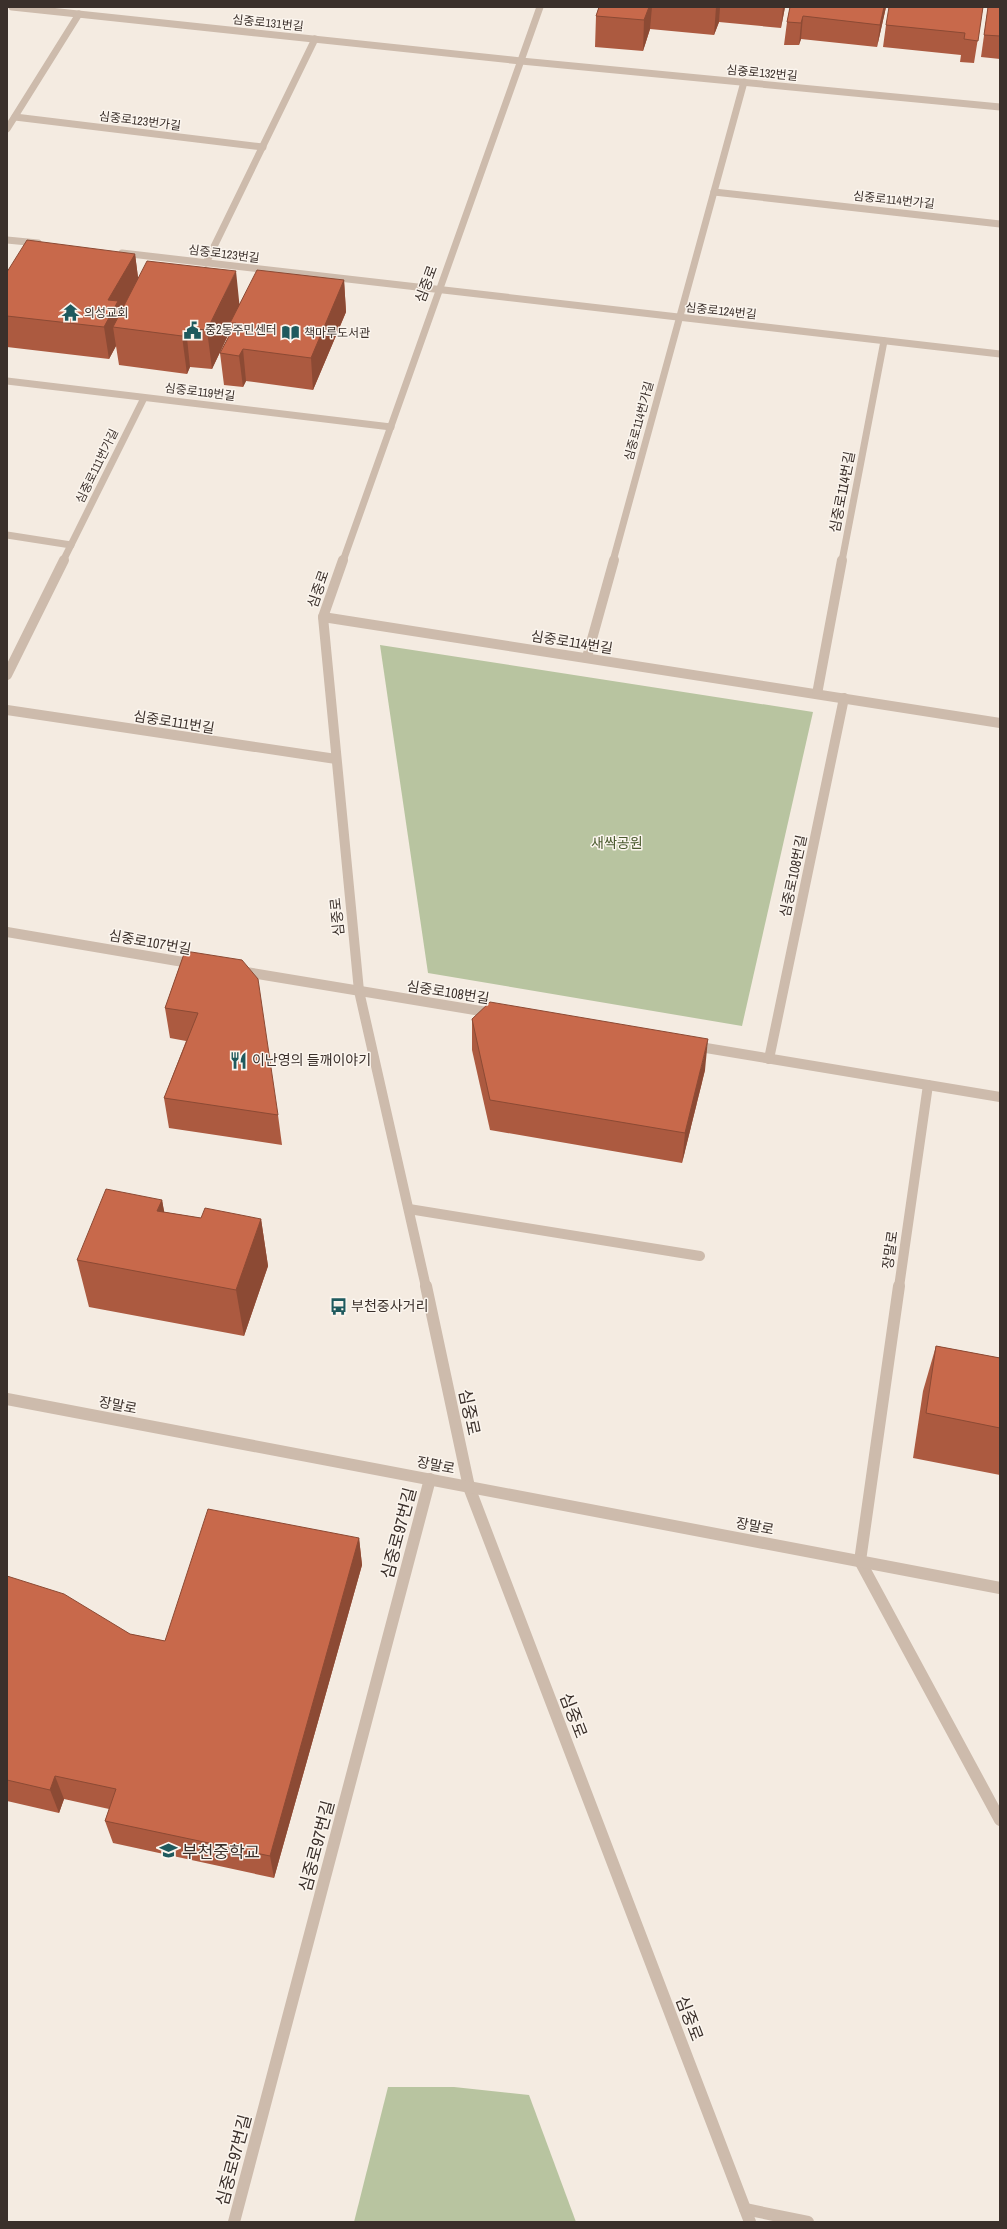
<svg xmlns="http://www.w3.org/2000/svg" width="1007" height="2229" font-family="'Archivo Narrow','Noto Sans KR',sans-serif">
<rect width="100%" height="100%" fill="#f4ebe1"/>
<g fill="#b8c4a0">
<path d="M380 645 813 712 742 1026 428 973Z"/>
<path d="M388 2087H454L529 2095 576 2222H354Z"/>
</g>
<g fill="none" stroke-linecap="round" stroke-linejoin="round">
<path stroke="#cdbbac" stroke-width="10" d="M899 1287 928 1085"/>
<g stroke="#cdbbac" stroke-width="12">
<path d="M860 1561 899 1286"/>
<path d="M234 2222 430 1479"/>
</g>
<g stroke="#cdbbac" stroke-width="7">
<path d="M12 7 521 61 1000 107"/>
<path d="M15 117 263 147"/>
<path d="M7 129 79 14"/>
<path d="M714 192 1000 224"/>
<path d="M7 240 38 243"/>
<path d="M122 253 1000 354"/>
<path d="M206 263 315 39"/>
<path d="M7 381 391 427"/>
<path d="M7 535 71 545"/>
<path d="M63 561 144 398"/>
<path d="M613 561 744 82"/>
<path d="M842 561 884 341"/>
</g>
<g stroke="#cdbbac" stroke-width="10">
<path d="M323 617 1000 723"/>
<path d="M587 657 614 560"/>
<path d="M7 675 64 560"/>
<path d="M817 694 842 560"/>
<path d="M7 710 336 759"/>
<path d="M7 932 195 964"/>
<path d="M240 971 493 1013"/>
<path d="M694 1046 1000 1097"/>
<path d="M769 1059 844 698"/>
<path d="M409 1209 700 1256"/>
</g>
<g stroke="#cdbbac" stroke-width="12">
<path d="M860 1561 1000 1820"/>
<path d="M745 2209 808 2222"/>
</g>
<path stroke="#cdbbac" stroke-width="7" d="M343 561 540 7"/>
<path stroke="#cdbbac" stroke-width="10" d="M343 560 323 617 359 991 426 1287"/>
<g stroke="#cdbbac" stroke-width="12">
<path d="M426 1286 469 1487 750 2222"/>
<path d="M7 1399 1000 1588"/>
</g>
</g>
<g fill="#ac5a40">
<path d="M599 7H785L781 28 719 22 714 35 650 29 643 51 595 47 596 16Z"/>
<path d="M790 7H886L877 47 801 39 799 45H784L787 22Z"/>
<path d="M983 7 974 63 960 62 961 55 883 47 886 25Z"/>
<path d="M988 7H1000V59L981 57Z"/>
<path d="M135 254 138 278 239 304 344 280 346 312 313 390 246 381 243 387 224 385 220 353 231 332V329L212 369 190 367 187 374 119 365 116 346 109 359 7 347V272Z"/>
<path d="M185 951 278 1115 282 1145 169 1128 164 1098 186 1041 170 1038 165 1008Z"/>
<path d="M472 1019 705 1070 682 1163 490 1130 472 1050Z"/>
<path d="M162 1200 164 1212 201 1218 261 1219 268 1266 244 1336 89 1307 77 1260Z"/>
<path d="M936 1346 1000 1358V1475L913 1458 923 1391Z"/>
<path d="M359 1538 362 1565 274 1878 113 1843 105 1821 109 1809 64 1799 59 1813 7 1801V1576L130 1634 165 1641Z"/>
</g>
<g fill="#8c4a34">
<path d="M649 7H652L650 29 643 51 644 20Z"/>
<path d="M716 7H720L719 22 714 35Z"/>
<path d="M783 7H785L781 28Z"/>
<path d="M884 7H886L877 47 880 25Z"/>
<path d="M803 16 801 39 799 45 801 23Z"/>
<path d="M135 254 139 285 113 327 116 346 109 359 104 327 108 300Z"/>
<path d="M236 271 240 310 230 323 231 329 212 369 207 330Z"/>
<path d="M344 280 346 312 313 390 311 358Z"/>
<path d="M186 328 190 367 187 374 182 336Z"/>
<path d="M243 349 246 381 243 387 239 356Z"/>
<path d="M708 1039 705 1070 682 1163 685 1133Z"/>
<path d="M162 1200 171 1248 157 1211Z"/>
<path d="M261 1219 268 1266 244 1336 236 1290Z"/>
<path d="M359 1538 362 1565 274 1878 270 1856Z"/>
<path d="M55 1776 64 1799 59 1813 50 1790Z"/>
</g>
<g fill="#c8694b" stroke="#8c4a34">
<path d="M599 7H649L644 20 596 16Z"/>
<path d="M790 7H884L880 25 803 16 801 23 787 22Z"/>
<path d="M889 7H983L978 41 964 39 965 33 886 25Z"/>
<path d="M988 7H1000V36L984 35Z"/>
<path d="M27 240 135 254 108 300 118 301 104 327 7 316V272Z"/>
<path d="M147 261 236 271 207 330 186 328 182 336 113 327Z"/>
<path d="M257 270 344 280 311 358 243 349 239 356 220 353 236 323H230Z"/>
<path d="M185 951 242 960 258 979 278 1115 164 1098 198 1013 165 1008Z"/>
<path d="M490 1002 708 1039 685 1133 490 1100 472 1019Z"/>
<path d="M106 1189 162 1200 157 1211 201 1218 205 1208 261 1219 236 1290 77 1260Z"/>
<path d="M936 1346 1000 1358V1428L926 1413Z"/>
<path d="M208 1509 359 1538 270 1856 105 1821 116 1789 55 1776 50 1790 7 1780V1576L64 1594 130 1634 165 1641Z"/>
</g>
<defs>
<symbol id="temple-bare" viewBox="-9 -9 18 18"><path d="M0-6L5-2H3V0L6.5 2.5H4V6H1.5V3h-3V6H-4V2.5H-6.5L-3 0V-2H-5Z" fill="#1f5a5e" stroke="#fbf5ee" stroke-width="2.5" paint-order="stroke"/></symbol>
<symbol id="civic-bare" viewBox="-9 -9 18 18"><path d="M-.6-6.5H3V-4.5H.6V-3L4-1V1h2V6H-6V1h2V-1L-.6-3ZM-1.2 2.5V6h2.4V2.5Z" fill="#1f5a5e" stroke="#fbf5ee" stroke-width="2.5" paint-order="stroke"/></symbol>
<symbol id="library-bare" viewBox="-9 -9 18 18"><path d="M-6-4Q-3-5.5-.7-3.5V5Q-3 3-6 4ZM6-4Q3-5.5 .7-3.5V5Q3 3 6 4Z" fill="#1f5a5e" stroke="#fbf5ee" stroke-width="2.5" paint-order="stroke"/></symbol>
<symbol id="restaurant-bare" viewBox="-9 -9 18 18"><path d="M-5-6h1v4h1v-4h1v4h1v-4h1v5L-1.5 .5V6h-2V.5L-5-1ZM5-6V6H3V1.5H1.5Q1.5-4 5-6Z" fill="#1f5a5e" stroke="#fbf5ee" stroke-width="2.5" paint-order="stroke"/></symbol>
<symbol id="bus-bare" viewBox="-9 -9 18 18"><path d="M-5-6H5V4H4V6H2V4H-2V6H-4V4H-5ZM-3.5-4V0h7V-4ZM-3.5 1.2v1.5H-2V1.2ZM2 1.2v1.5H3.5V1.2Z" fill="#1f5a5e" stroke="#fbf5ee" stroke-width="2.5" paint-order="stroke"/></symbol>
<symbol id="school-bare" viewBox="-9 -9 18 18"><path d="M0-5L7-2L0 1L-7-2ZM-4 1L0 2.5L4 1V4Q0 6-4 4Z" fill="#1f5a5e" stroke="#fbf5ee" stroke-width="2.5" paint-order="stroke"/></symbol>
</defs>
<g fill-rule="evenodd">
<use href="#temple-bare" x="58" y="300" width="25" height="25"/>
<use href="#civic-bare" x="180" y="318" width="25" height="25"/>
<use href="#library-bare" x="278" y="320" width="25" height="25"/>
<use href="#restaurant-bare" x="226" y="1048" width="25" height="25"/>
<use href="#bus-bare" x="326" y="1294" width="25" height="25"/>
<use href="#school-bare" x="156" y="1838" width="25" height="25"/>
</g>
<g text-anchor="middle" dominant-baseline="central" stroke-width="3" stroke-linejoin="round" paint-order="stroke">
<g font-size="12" fill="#3b302b" stroke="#fbf5ee">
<text transform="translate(268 23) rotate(6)">심중로131번길</text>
<text transform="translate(762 73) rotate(5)">심중로132번길</text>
<text transform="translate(140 121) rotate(7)">심중로123번가길</text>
<text transform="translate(894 200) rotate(6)">심중로114번가길</text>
<text transform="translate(224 254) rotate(7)">심중로123번길</text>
<text transform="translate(721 311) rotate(6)">심중로124번길</text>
<text transform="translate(200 392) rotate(7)">심중로119번길</text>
<text transform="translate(639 421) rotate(-75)">심중로114번가길</text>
<text transform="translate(97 466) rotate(-64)">심중로111번가길</text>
</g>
<g font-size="12" fill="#3b302b" stroke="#fbf5ee" text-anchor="start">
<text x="84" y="313">의성교회</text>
<text x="205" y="330">중2동주민센터</text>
<text x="304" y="333">책마루도서관</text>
</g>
<g font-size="14" fill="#3b302b" stroke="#fbf5ee">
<text transform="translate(426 284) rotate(-70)">심중로</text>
<text transform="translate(842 492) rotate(-79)">심중로114번길</text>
<text transform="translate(318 589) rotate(-71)">심중로</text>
<text transform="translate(572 642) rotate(9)">심중로114번길</text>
<text transform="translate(174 722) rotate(9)">심중로111번길</text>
<text transform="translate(793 876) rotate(-78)">심중로108번길</text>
<text transform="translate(337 917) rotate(-96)">심중로</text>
<text transform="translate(150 942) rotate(10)">심중로107번길</text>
<text transform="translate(448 992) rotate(9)">심중로108번길</text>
<text transform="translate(890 1250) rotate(-82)">장말로</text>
<text transform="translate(118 1405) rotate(11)">장말로</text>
<text transform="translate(436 1465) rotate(11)">장말로</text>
<text transform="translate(755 1526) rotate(11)">장말로</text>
</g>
<g font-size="14" fill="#4a5a2e" stroke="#fbf5ee">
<text x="617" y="843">새싹공원</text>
</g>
<g font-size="14" fill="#3b302b" stroke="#fbf5ee" text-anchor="start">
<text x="252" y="1060">이난영의 들깨이야기</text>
<text x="351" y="1306">부천중사거리</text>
</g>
<g font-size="17" fill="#3b302b" stroke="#fbf5ee">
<text transform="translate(470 1412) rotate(78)">심중로</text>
<text transform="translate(398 1533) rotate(-75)">심중로97번길</text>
<text transform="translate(574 1715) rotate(69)">심중로</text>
<text transform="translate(316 1846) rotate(-75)">심중로97번길</text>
<text transform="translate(690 2018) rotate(69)">심중로</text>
<text transform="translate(233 2160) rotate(-75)">심중로97번길</text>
</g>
<g font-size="17" fill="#3b302b" stroke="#fbf5ee" text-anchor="start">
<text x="182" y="1851">부천중학교</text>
</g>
</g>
<rect width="1007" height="2229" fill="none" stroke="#3b302b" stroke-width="16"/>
</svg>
